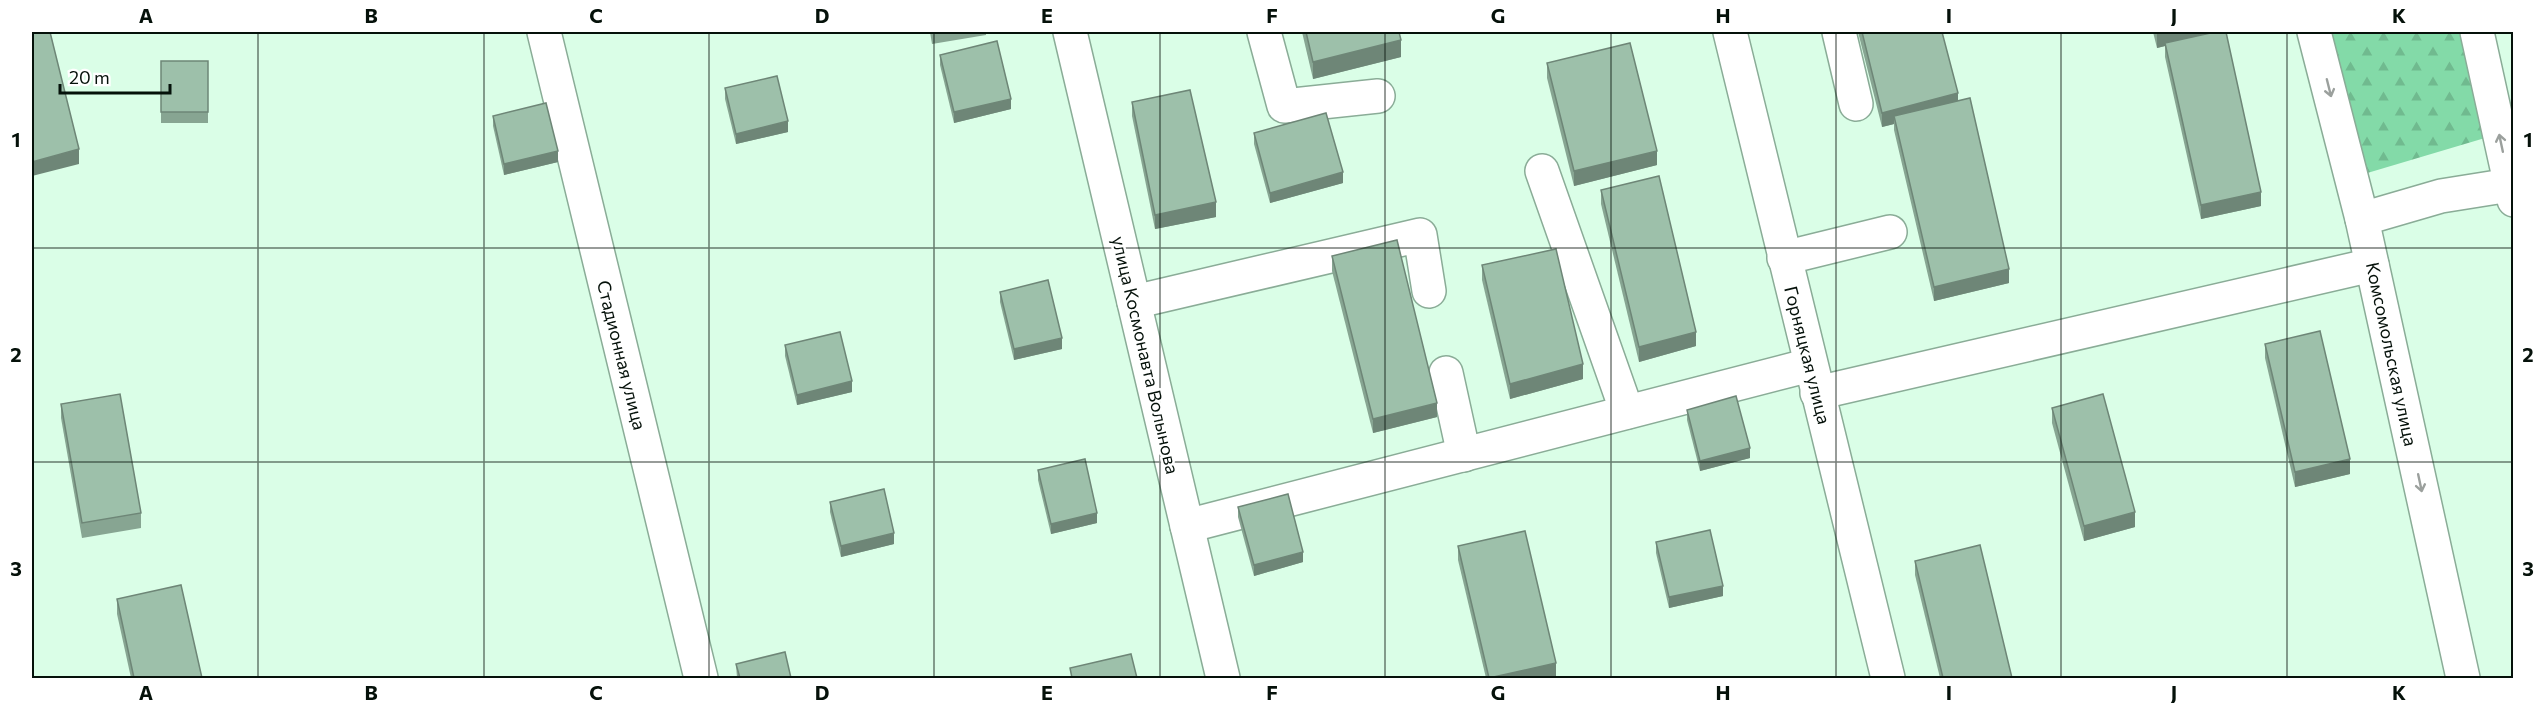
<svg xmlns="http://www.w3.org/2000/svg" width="2545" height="710" font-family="Commissioner,sans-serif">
<defs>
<pattern id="forest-firs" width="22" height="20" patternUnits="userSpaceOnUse" patternTransform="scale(1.5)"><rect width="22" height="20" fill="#83daa8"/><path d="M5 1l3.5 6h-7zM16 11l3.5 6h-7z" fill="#70ba8f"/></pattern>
</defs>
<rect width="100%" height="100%" fill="#dafee7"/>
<path fill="url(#forest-firs)" d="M2330 32H2468L2495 135 2364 174Z"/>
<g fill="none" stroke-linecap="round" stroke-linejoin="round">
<defs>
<g id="minor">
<path d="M544 32 701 678"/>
<path d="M1070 32 1223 678"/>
<path d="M1264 32 1284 106 1378 96"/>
<path d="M1730 32 1888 678"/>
<path d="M1839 32 1856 104"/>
<path d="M1542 171 1627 412"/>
<path d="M2362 219 2441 196 2510 185"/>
<path d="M1784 258 1890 232"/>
<path d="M1134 302 1420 235 1429 291"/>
<path d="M1446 373 1464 455"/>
<path d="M1817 393 2372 265"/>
<path d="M1187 526 1810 365"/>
</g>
<g id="major">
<path d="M2314 32 2362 219 2463 678"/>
<path d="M2477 32 2514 200"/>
</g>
</defs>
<use href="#minor" stroke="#8aac97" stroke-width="36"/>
<use href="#major" stroke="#8aac97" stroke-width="36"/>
<use href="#minor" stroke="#fff" stroke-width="33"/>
<use href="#major" stroke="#fff" stroke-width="33"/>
</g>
<g fill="#87a592">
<path d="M930 32H986V35L932 44Z"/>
<path d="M1302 32H1399L1401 57 1313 79Z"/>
<path d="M1858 32H1942L1958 101 2009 283 1934 301 1894 130V124L1882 127Z"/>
<path d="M2153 32H2226L2261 206 2201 219 2165 57V46L2157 48Z"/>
<path d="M940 55 1011 109 954 123 940 65Z"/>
<rect x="161" y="61" width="47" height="62"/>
<path d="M1547 63 1657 165 1574 186 1547 78Z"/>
<path d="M725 88 788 132 736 144 725 99Z"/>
<path d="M1132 102 1216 217 1155 229 1132 116Z"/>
<path d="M493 116 558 162 504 175 493 126Z"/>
<path d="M1254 133 1343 183 1270 203 1254 144Z"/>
<path d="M1601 190 1696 346 1639 362 1601 204Z"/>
<path d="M1332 256 1437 417 1373 433 1332 271Z"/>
<path d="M1482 265 1583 379 1510 399 1482 280Z"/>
<path d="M1000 292 1062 349 1014 360 1000 302Z"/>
<path d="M2265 344 2350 474 2295 487 2265 358Z"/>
<path d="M785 345 852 392 797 405 785 356Z"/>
<path d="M61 404 141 513V528L82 538 61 418Z"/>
<path d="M2052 408 2135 527 2084 541 2052 423Z"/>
<path d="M1687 410 1750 458 1700 471 1687 420Z"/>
<path d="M1038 470 1097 523 1051 534 1038 480Z"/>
<path d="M830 502 894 544 841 557 830 512Z"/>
<path d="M1238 507 1303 562 1254 576 1238 517Z"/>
<path d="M1656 542 1723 596 1669 608 1656 553Z"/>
<path d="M1458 546 1556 677 1550 678H1486L1458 560Z"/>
<path d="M1915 561 2012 678H1940L1915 575Z"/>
<path d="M117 599 202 678H131L117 614Z"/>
<path d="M736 664 791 678H737Z"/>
</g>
<g fill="#6e8677">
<path d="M2165 32H2222L2165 43V46L2157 48V33Z"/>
<path d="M1401 40V57L1313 79V62Z"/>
<path d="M1958 93V108L1894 116V124L1882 127V113Z"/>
<path d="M1011 99V109L954 123V112Z"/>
<path d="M788 121V132L736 144V134Z"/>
<path d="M79 149V164L32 176V162Z"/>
<path d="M558 151V162L504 175V164Z"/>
<path d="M1657 151V165L1574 186V171Z"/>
<path d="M1343 172V183L1270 203V193Z"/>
<path d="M2261 192V206L2201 219V205Z"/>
<path d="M1216 202V217L1155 229V215Z"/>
<path d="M2009 269V283L1934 301V287Z"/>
<path d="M1696 332V346L1639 362V347Z"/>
<path d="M1062 338V349L1014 360V349Z"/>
<path d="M1583 364V379L1510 399V384Z"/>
<path d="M852 381V392L797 405V395Z"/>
<path d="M1437 403V417L1373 433V419Z"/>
<path d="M1750 448V458L1700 471V461Z"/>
<path d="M2350 459V474L2295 487V472Z"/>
<path d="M2135 512V527L2084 541V526Z"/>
<path d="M1097 513V523L1051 534V524Z"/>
<path d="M894 533V544L841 557V546Z"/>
<path d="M1303 552V562L1254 576V565Z"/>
<path d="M1723 586V596L1669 608V597Z"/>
<path d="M1556 663V677L1550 678H1490Z"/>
</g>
<g fill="#9dc0aa" stroke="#6e8677" stroke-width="1.5">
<path d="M32 32H50L79 149 32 162Z"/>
<path d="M1306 32H1399L1401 40 1313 62Z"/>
<path d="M1862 32H1942L1958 93 1882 113Z"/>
<path d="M2215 32H2226L2261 192 2201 205 2165 43Z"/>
<path d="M997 41 1011 99 954 112 940 55Z"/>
<path d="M1630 43 1657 151 1574 171 1547 63Z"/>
<rect x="161" y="61" width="47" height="51"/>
<path d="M777 76 788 121 736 134 725 88Z"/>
<path d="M1190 90 1216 202 1155 215 1132 102Z"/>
<path d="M1970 98 2009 269 1934 287 1894 116Z"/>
<path d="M546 103 558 151 504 164 493 116Z"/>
<path d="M1326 113 1343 172 1270 193 1254 133Z"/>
<path d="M1659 176 1696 332 1639 347 1601 190Z"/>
<path d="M1397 240 1437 403 1373 419 1332 256Z"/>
<path d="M1556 249 1583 364 1510 384 1482 265Z"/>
<path d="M1048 280 1062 338 1014 349 1000 292Z"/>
<path d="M2320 331 2350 459 2295 472 2265 344Z"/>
<path d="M840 332 852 381 797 395 785 345Z"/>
<path d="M120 394 141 513 82 523 61 404Z"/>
<path d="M2103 394 2135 512 2084 526 2052 408Z"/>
<path d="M1736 396 1750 448 1700 461 1687 410Z"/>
<path d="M1085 459 1097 513 1051 524 1038 470Z"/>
<path d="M884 489 894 533 841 546 830 502Z"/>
<path d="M1288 494 1303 552 1254 565 1238 507Z"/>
<path d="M1710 530 1723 586 1669 597 1656 542Z"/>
<path d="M1525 531 1556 663 1489 678 1458 546Z"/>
<path d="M1980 545 2012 678H1943L1915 561Z"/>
<path d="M181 585 202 678H134L117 599Z"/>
<path d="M785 652 791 678H740L736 664Z"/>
<path d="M1131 654 1137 678H1072L1070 668Z"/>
</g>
<defs><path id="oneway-shaft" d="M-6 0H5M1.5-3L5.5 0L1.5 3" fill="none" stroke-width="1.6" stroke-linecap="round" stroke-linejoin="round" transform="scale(1.5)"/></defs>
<g stroke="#9ba09d">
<use href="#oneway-shaft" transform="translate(2329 88) rotate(76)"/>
<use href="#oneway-shaft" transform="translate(2501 143) rotate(-102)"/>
<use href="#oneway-shaft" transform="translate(2420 483) rotate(78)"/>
</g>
<path fill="none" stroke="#05110a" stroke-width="1.5" stroke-opacity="0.55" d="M258 32V678M484 32V678M709 32V678M934 32V678M1160 32V678M1385 32V678M1611 32V678M1836 32V678M2061 32V678M2287 32V678M32 248H2514M32 462H2514"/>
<g text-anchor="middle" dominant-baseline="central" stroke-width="5" stroke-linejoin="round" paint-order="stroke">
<g font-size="18" fill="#05110a" stroke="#fff">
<text transform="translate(2392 354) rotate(78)">Комсомольская улица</text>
<text transform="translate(622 355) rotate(76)">Стадионная улица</text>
<text transform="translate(1146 355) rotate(77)">улица Космонавта Волынова</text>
<text transform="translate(1808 355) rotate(76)">Горняцкая улица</text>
</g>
</g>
<rect width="2545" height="710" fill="none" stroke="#ffffff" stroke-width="66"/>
<path d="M60 84v9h110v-9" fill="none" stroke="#05110a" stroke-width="3"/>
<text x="69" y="84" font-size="18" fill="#05110a" stroke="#ffffff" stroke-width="4.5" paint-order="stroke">20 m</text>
<rect x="33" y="33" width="2479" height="644" fill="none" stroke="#05110a" stroke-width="2"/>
<g font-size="20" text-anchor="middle" font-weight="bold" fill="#05110a">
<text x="146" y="23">A</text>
<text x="371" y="23">B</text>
<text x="596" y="23">C</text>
<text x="822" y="23">D</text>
<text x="1047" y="23">E</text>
<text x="1272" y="23">F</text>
<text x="1498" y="23">G</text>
<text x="1723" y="23">H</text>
<text x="1949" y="23">I</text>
<text x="2174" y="23">J</text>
<text x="2399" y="23">K</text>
<text x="16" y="147">1</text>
<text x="2528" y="147">1</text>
<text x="16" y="362">2</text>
<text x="2528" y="362">2</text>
<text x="16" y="576">3</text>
<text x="2528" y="576">3</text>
<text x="146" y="700">A</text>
<text x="371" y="700">B</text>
<text x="596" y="700">C</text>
<text x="822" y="700">D</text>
<text x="1047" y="700">E</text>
<text x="1272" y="700">F</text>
<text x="1498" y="700">G</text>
<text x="1723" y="700">H</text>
<text x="1949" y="700">I</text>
<text x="2174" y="700">J</text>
<text x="2399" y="700">K</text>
</g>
</svg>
